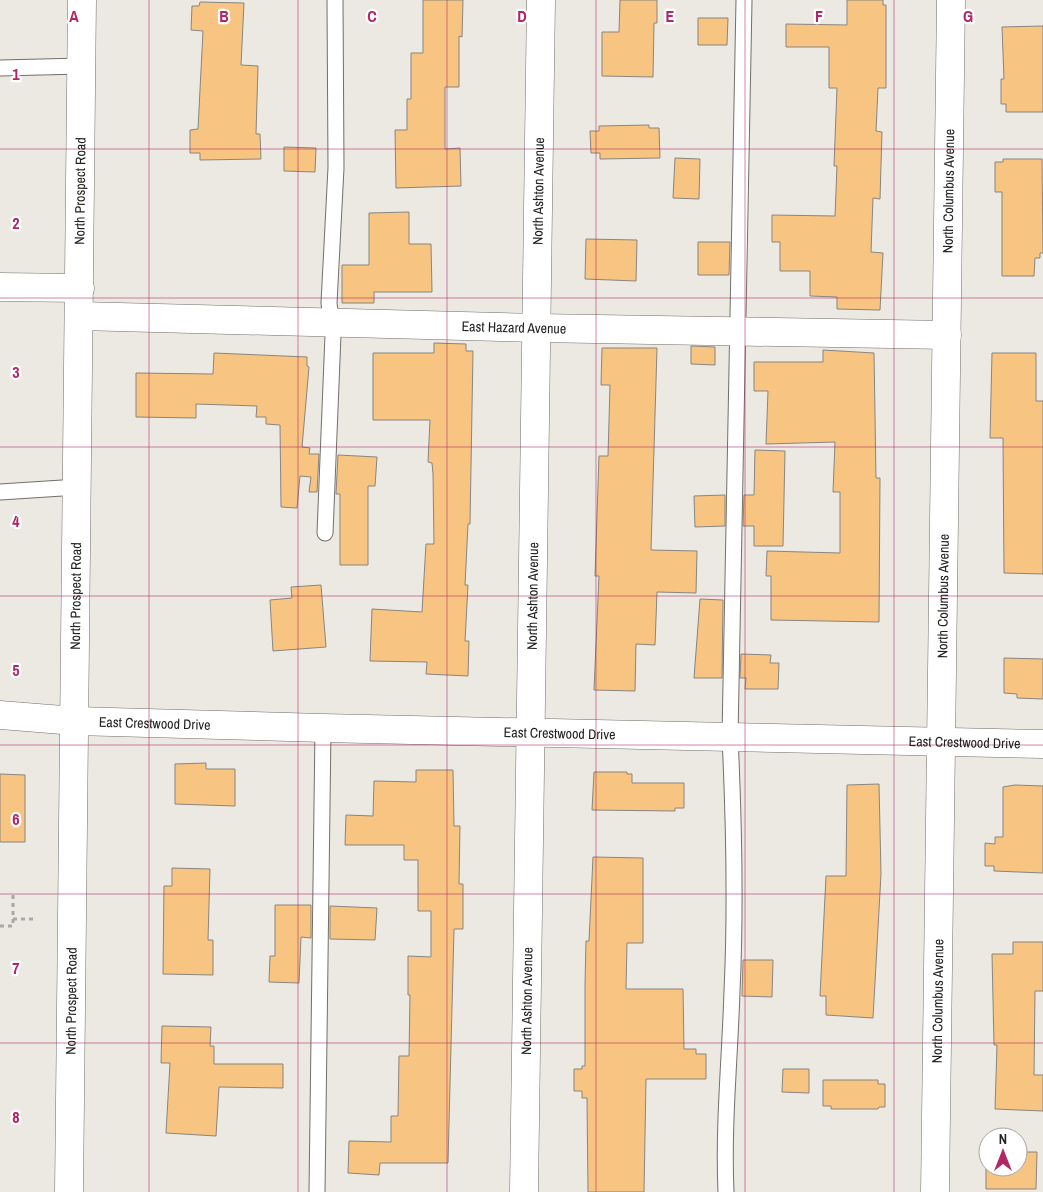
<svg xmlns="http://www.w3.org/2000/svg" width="1043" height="1192" font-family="'Archivo Narrow',sans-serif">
<rect width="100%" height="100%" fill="#ece8e2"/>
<g fill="#f7c581" stroke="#89857f">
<path d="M423 0H463L462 37 459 36V87H445V149L460 148 461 186 396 188 395 130H407V99H411V53H423Z"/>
<path d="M620 0H657V23H654L653 77 602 76V32H619Z"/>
<path d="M847 0H883V5H886V88H878L876 131 882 132 880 199 873 198 871 252 883 253 880 310 837 309V297L810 296V271H780V242H772V215L835 216 837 166H834L837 88H829V47H786V24L847 25Z"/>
<path d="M200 2 244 3 241 65 258 66 256 134H260L261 159 200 160V153H190V130L198 129 203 31 191 30 192 6H199Z"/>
<path d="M698 18H728L727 45H698Z"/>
<path d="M1043 26V112H1006V104H1001V79H1004L1002 27Z"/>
<path d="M649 125V128H659L660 158 600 159V153H591L590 131H599V126Z"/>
<path d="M284 147 316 148 315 172 284 171Z"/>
<path d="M675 158 700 159 699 199 673 198Z"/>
<path d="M1003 159H1042L1043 253H1040V258H1035L1034 276H1002V192H995V162H1003Z"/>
<path d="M409 212V244H431L432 292H374V303H342V265H369V213Z"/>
<path d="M586 239 637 240 636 281 585 279Z"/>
<path d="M698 242H730L729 275H698Z"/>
<path d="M434 343 466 344V351H473L470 524H468L465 585H468L465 641H469L468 676 426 674 427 662 370 661 372 609 422 612 426 544H434L433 474 432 463 428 462 430 420H373V353H434Z"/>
<path d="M691 346 715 347V365L691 364Z"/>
<path d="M602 348H657L651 550 697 551 696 593 657 592 655 645 636 644 635 691 594 690 599 576H595L599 456H608L610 385H601Z"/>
<path d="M823 350 874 353 876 478H880L879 622 771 620V576H766L767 551 840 553V492H833L835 442 766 444 768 391H754V362H823Z"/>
<path d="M214 353 307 357V366L309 367 302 447 310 448 309 454H319L317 492H309L311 477 300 476 297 508 281 507 280 425 266 424V417H256L257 406 196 404V418L136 417V373L213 374Z"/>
<path d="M992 353H1036V401H1043V574L1004 573 1003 438H990Z"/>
<path d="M755 450 785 451 783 546H754V526H743L744 495H754Z"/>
<path d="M338 455 377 457 375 486H368V565H340V494H336Z"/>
<path d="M725 495V526L695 527 694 496Z"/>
<path d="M321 585 326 647 273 651 270 600 292 598 291 587Z"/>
<path d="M700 599 723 600 722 678H694Z"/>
<path d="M741 654 771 655 770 663H779L778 689H745L746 678H740Z"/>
<path d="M1004 658 1043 659V699L1017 698V694L1004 693Z"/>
<path d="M206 763V769H235V806L175 804V764Z"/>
<path d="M416 770H453L454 826H460L459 884H463V929H454L448 1163H380L379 1175 348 1173 349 1141 391 1142V1116H398L399 1056H409L410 995H408V956L431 957V911H418V860H404V845H345L346 815 373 816 374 781 416 782Z"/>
<path d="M594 772H627V774H632V783H684V808H675V811L592 810Z"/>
<path d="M0 774 25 775V842H0Z"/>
<path d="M879 784 881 874 873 1018 826 1015V996H820L826 876H846L847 785Z"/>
<path d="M1015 785 1043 786V873L994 871V866H985V843L995 844V837H1003V787Z"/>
<path d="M593 857 643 858V943H627L626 989H683L684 1049H696V1054H706V1079H646L644 1192H588L587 1098H582V1091H574V1069H582V1066H585V984L586 941H589Z"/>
<path d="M172 868 210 869 208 940H213V975L163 974 164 886H172Z"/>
<path d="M275 905H311V938L301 937 299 983 269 982 270 956H275Z"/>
<path d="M330 906 377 908 375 940 330 939Z"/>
<path d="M1013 942H1043V991H1035L1034 1075H1043V1111L995 1109 997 1045H994L992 954H1013Z"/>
<path d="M743 960H773L772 997 742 996Z"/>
<path d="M162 1026 211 1027 210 1046H214V1064H283V1088L219 1087 216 1136 166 1133 170 1063H161Z"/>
<path d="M783 1069H809V1093L782 1092Z"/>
<path d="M823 1080H878V1084H885V1107H879L878 1109H831V1106H823Z"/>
<path d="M986 1152 988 1167H1018V1152H1037L1036 1189H986Z"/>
</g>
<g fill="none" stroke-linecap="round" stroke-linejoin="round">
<defs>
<g id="service">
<path d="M0 68 82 66"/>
<path d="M0 492 78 487"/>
<path d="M325 533 333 335 329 303 336 168 335 0"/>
<path d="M317 1192 323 728"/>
<path d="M726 1192C723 1125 730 1058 732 991 736 907 734 822 730 737L744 0"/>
</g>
<g id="minor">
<path d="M0 287 80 288"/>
<path id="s1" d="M80 316 537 328 947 335"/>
<path id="s2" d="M0 715 75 721 323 728 1043 744"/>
<path id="s3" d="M524 1192 541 0"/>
<path id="s4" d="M935 1192 951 0"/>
</g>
<g id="secondary">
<path id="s5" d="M69 1192 82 0"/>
</g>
</defs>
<use href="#service" stroke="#736f6a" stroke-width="17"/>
<use href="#minor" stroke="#736f6a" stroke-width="29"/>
<use href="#secondary" stroke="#736f6a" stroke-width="29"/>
<g stroke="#aba8a3" stroke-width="3" stroke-dasharray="4 4" stroke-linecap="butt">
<path d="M13 919H35"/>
<path d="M0 926H13V894"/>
</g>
<use href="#service" stroke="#fff" stroke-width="15"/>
<use href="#minor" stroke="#fff" stroke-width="28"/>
<use href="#secondary" stroke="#fff" stroke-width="28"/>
</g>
<path fill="none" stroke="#b12663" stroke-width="1" stroke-opacity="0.55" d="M149 0V1192M298 0V1192M447 0V1192M596 0V1192M745 0V1192M894 0V1192M0 149H1043M0 298H1043M0 447H1043M0 596H1043M0 745H1043M0 894H1043M0 1043H1043"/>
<g text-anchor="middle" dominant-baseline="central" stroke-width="4.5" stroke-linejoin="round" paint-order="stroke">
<g font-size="14" fill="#242220" stroke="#fff">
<text stroke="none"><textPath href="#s5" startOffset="1001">North Prospect Road</textPath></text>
<text stroke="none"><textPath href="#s3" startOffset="1001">North Ashton Avenue</textPath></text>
<text stroke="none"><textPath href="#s4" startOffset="1001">North Columbus Avenue</textPath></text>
<text stroke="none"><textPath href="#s1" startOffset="434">East Hazard Avenue</textPath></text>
<text stroke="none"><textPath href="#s5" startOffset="596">North Prospect Road</textPath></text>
<text stroke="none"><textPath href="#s3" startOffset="596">North Ashton Avenue</textPath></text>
<text stroke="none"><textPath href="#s4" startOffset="596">North Columbus Avenue</textPath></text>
<text stroke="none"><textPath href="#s2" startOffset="155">East Crestwood Drive</textPath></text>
<text stroke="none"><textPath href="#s2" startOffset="560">East Crestwood Drive</textPath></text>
<text stroke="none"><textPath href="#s2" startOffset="965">East Crestwood Drive</textPath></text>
<text stroke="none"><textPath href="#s5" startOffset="191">North Prospect Road</textPath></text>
<text stroke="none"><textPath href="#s3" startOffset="191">North Ashton Avenue</textPath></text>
<text stroke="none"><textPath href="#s4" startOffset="191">North Columbus Avenue</textPath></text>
</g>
</g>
<g font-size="16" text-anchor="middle" font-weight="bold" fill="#b12663" stroke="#fff" stroke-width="4.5" stroke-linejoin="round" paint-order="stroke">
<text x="74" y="22">A</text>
<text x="224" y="22">B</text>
<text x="372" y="22">C</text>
<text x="522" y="22">D</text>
<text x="670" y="22">E</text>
<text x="819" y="22">F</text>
<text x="968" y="22">G</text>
<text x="16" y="80">1</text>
<text x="16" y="229">2</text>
<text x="16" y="378">3</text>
<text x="16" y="527">4</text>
<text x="16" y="676">5</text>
<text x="16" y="825">6</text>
<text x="16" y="974">7</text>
<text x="16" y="1123">8</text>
</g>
<g transform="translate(1003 1152)"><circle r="24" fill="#ffffff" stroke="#a7a7a6"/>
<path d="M0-4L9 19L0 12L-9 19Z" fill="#b12663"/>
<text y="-8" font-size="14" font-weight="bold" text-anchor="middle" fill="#242220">N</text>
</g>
</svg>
